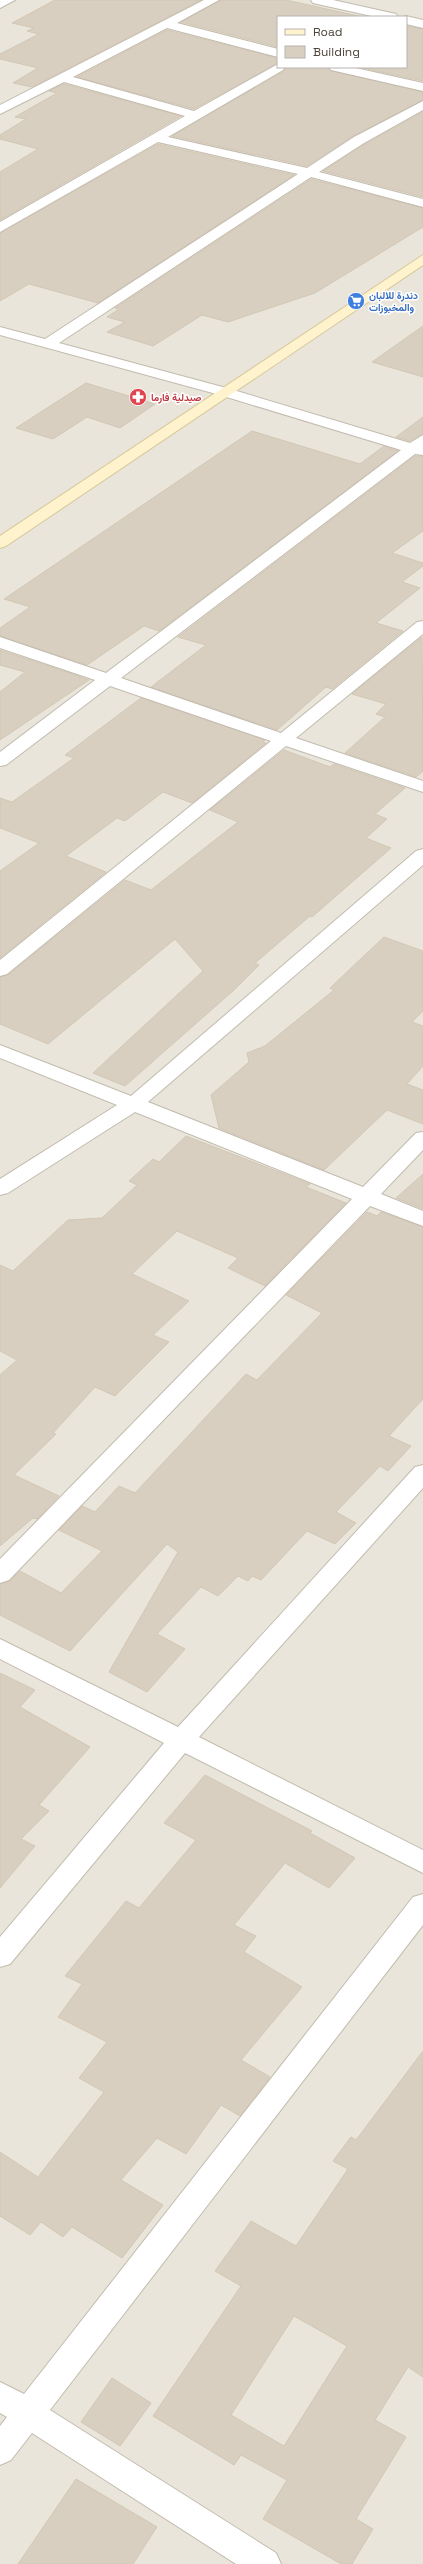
<svg xmlns="http://www.w3.org/2000/svg" width="423" height="2564" font-family="'Space Grotesk',Vazirmatn,sans-serif">
<rect width="100%" height="100%" fill="#f6f3ec"/>
<path fill="#eae5da" fill-rule="evenodd" d="M0 0H423V2564H0ZM278 17H406V67H278Z"/>
<g fill="#d8cfc1" stroke="#d3c7b4" fill-rule="evenodd">
<path d="M55 0H201L32 87 13 83 38 68 0 59V54L39 34 27 31 34 28 12 23Z"/>
<path d="M220 0H286L363 17H278V47L181 22Z"/>
<path d="M406 26 423 29V81L358 67H406Z"/>
<path d="M167 30 278 58V63L194 109 77 77Z"/>
<path d="M286 67H328L331 71 423 92V100L353 136 307 166 172 136 284 71Z"/>
<path d="M64 84 181 116 0 220V172L38 149 0 139V135L26 119 15 117 57 93 49 91Z"/>
<path d="M423 112V197L323 171 365 144Z"/>
<path d="M158 144 294 175 98 303 29 284 0 301V233Z"/>
<path d="M311 179 423 208V227L315 293 228 322 202 315 153 346 107 332 125 322 107 317 119 309 115 308Z"/>
<path d="M423 326V377L372 362Z"/>
<path d="M86 383 155 404 120 428 87 417 53 439 16 428Z"/>
<path d="M423 417V434L410 441 396 437Z"/>
<path d="M252 431 360 464 384 446 398 451 159 631 144 626 87 665 0 636V628L30 607 4 599Z"/>
<path d="M415 456H423V531L392 553 423 563V566L402 582 420 588 376 623 403 631 332 689 326 687 277 730 151 687 206 645 178 637Z"/>
<path d="M422 637 423 771 416 777 345 753 385 717 376 714 386 704 352 694Z"/>
<path d="M0 650 73 674 89 680 0 740V692L25 672 0 665Z"/>
<path d="M141 698 265 740 263 742 266 743 192 803 163 792 125 821 117 818 66 856 106 872 0 958V871L39 843 0 828V798L12 802 74 758 65 755Z"/>
<path d="M284 750 330 767 334 764 405 788 375 814 387 819 366 838 391 848 312 917 310 916 255 963 259 965 234 990 125 1086 93 1073 203 971 175 939 48 1044 0 1024V977L8 975 125 880 151 890 238 822 210 810Z"/>
<path d="M384 937 423 951V1011L412 1022 423 1026V1066L407 1084 423 1090V1124L387 1110 324 1170 219 1128 211 1095 249 1062 247 1053 265 1046 334 990 330 988Z"/>
<path d="M186 1136 310 1184 306 1187 346 1203 265 1286 228 1268 238 1258 177 1231 132 1274 189 1301 153 1335 169 1342 115 1396 95 1387 53 1433 56 1434 14 1475 59 1496 37 1519 33 1518 0 1546V1375L17 1360 0 1351V1265L13 1271 68 1220 102 1218 137 1185 129 1181 153 1159 159 1162Z"/>
<path d="M423 1174V1209L396 1198Z"/>
<path d="M367 1212 377 1216 381 1212 423 1227V1399L389 1436 411 1446 388 1471 380 1466 336 1512 356 1523 335 1544 307 1531 261 1580 252 1576 248 1581 238 1576 218 1596 201 1587 157 1634 185 1649 147 1692 109 1672 178 1552 167 1544 70 1651 0 1615V1584L10 1581 20 1571 61 1593 102 1551 59 1530 82 1506 95 1512 119 1486 135 1493 246 1374 257 1380 322 1313 286 1295Z"/>
<path d="M0 1673 35 1690 20 1707 90 1747 39 1805 49 1811 21 1839 35 1846 0 1888Z"/>
<path d="M205 1775 312 1831 310 1833 355 1858 329 1888 285 1863 234 1925 256 1936 244 1952 302 1987 241 2060 270 2077 240 2116 221 2105 186 2154 157 2138 121 2180 163 2205 122 2258 72 2227 63 2237 41 2222 30 2235 0 2216V2152L38 2177 104 2092 79 2078 107 2042 58 2017 82 1984 65 1976 126 1901 139 1908 196 1840 164 1823Z"/>
<path d="M423 2051V2377L408 2367 375 2420 406 2437 356 2519 373 2529 352 2564H341L263 2519 287 2480 241 2455 234 2465 153 2416 241 2286 215 2271 251 2221 296 2246 348 2169 333 2161 351 2137 356 2140ZM294 2316 347 2346 284 2446 231 2415Z"/>
<path d="M112 2378 151 2403 120 2446 81 2422Z"/>
<path d="M76 2479 157 2527 133 2564H18Z"/>
</g>
<g fill="none" stroke-linecap="round" stroke-linejoin="round">
<defs>
<g id="street">
<path d="M0 0H15L0 8Z"/>
<path d="M204 0H219L177 23 278 49V57L167 28 73 77 194 111 278 64V67H285L283 70 168 137 307 168 354 137 423 101V110L364 143 319 172 423 199V207L311 177 59 343 230 389 410 443 423 435V455L415 454 121 678 281 733 417 622 423 621V634L296 738 423 781V792L286 746 7 974 0 976V960L271 741 110 686 6 765 0 766V752L95 680 0 648V637L106 673 401 450 220 395 0 335V327L45 339 298 174 158 142 0 232V222L185 116 64 82 0 114V105Z"/>
<path d="M311 0H333L396 14 398 17H376L313 3Z"/>
<path d="M406 16 423 20V28L406 24V17H404Z"/>
<path d="M329 67H351L423 83V91L331 70Z"/>
<path d="M423 849V865L148 1102 363 1187 416 1133 423 1132V1150L381 1194 423 1211V1226L370 1206 9 1580 0 1583V1559L352 1199 135 1112 8 1193 0 1195V1179L117 1105 0 1058V1045L131 1096 416 851Z"/>
<path d="M423 1465V1488L199 1737 423 1850V1873L185 1753 10 1964 0 1967V1937L164 1743 0 1659V1639L178 1727 415 1467Z"/>
<path d="M423 1894V1925L50 2410 276 2553 281 2564H236L32 2433 11 2460 0 2465V2426L7 2417 0 2413V2382L24 2394 413 1897Z"/>
</g>
<path id="secondary" d="M423 255V265L6 546 0 548V536Z"/>
</defs>
<use href="#street" stroke="#c2bbae" stroke-width="2"/>
<use href="#secondary" stroke="#d6c79b" stroke-width="2"/>
<use href="#street" fill="#fff" fill-rule="evenodd"/>
<use href="#secondary" fill="#fff3cd" fill-rule="evenodd"/>
</g>
<defs>
<symbol id="supermarket-disc" viewBox="-11 -11 22 22"><circle r="9.5" fill="#3f7fe0" stroke="#fff"/><path d="M-6-5.5h2.5l.6 2H6L4.5 2H-2.5L-4.4-4H-6ZM-1.5 3.2a1.3 1.3 0 1 0 .1 0ZM3 3.2a1.3 1.3 0 1 0 .1 0Z" fill="#fff"/></symbol>
<symbol id="pharmacy-disc" viewBox="-11 -11 22 22"><circle r="9.5" fill="#e0444e" stroke="#fff"/><path d="M-2-6h4v4h4v4h-4v4h-4v-4h-4v-4h4Z" fill="#fff"/></symbol>
</defs>
<g fill-rule="evenodd">
<use href="#supermarket-disc" x="346" y="291" width="20" height="20"/>
<use href="#pharmacy-disc" x="128" y="387" width="20" height="20"/>
</g>
<g text-anchor="middle" dominant-baseline="central" stroke-width="3" stroke-linejoin="round" paint-order="stroke">
<g font-size="10" font-weight="bold" fill="#366cbe" stroke="#fff" text-anchor="start">
<text x="369" y="295">دندرة للالبان<tspan x="369" dy="12">والمخبوزات</tspan></text>
</g>
<g font-size="10" font-weight="bold" fill="#be3a42" stroke="#fff" text-anchor="start">
<text x="151" y="397">صيدلية فارما</text>
</g>
</g>
<rect x="277" y="16" width="130" height="52" fill="#ffffff" stroke="#b7b4b0"/>
<rect x="285" y="29" width="20" height="6" fill="#fff3cd" stroke="#b7b4b0"/>
<text x="313" y="36" font-size="12" fill="#4b4439">Road</text>
<rect x="285" y="46" width="20" height="12" fill="#d8cfc1" stroke="#b7b4b0"/>
<text x="313" y="56" font-size="12" fill="#4b4439">Building</text>
</svg>
